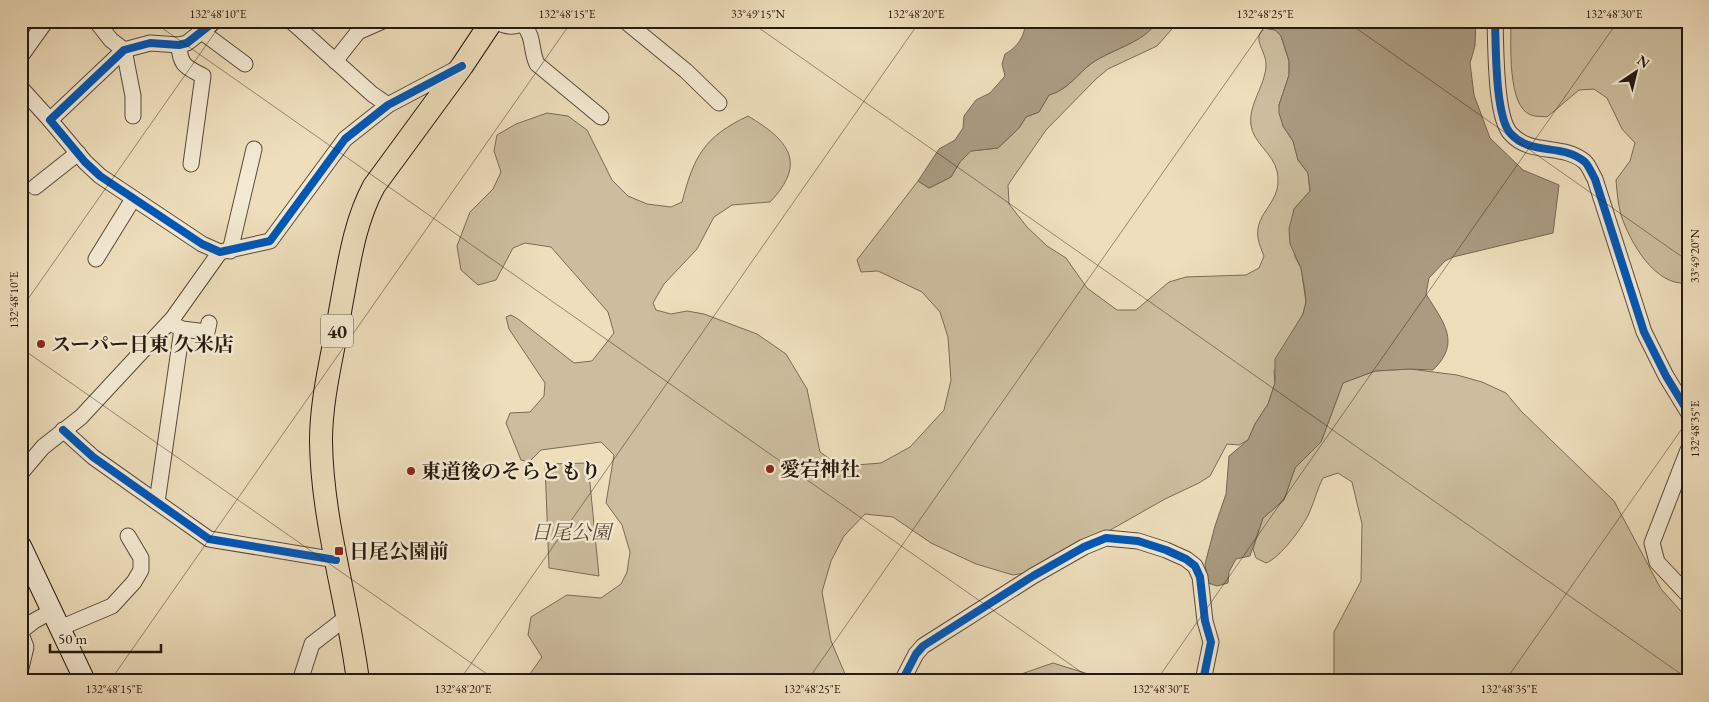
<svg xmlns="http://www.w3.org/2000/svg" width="1709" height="702" font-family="'EB Garamond','Noto Serif JP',serif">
<rect width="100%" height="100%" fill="#eedebc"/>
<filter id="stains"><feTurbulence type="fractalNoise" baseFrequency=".004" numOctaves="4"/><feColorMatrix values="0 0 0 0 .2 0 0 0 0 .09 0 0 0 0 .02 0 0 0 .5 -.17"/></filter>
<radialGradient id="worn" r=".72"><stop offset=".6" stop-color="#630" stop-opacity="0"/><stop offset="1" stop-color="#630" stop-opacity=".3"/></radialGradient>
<g fill="#ccbd9e" stroke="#796c56">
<path d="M1157 21H1179L1157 46 1108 69 1096 79 1046 130 1008 185 1009 204 1027 227 1047 246 1066 258 1087 288 1117 310H1136L1169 282 1186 277 1246 275 1259 268 1264 256C1262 251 1259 244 1258 238 1254 211 1284 203 1277 171 1273 153 1253 143 1251 125 1248 105 1265 86 1266 66 1267 51 1251 40 1264 28L1275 30 1281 36 1289 61V75L1279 105 1283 126 1293 141 1298 160 1308 173 1310 191 1294 209 1295 257 1301 268 1306 302 1303 314 1274 371 1275 383 1268 404 1255 424 1248 440 1239 445 1227 444 1210 476 1199 483 1165 499 1040 570 1013 575 976 564 931 543 893 517 865 514 844 536 831 561 822 592 831 641 848 681H525L542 657 528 635 531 617 567 595 601 598 621 584 627 572 630 552 622 525 606 503 614 455 601 442 541 450 529 462 521 460 506 423 510 413 530 412 544 396 545 383 509 329 506 317 511 315 518 319 574 363 592 361 614 333 608 312 551 247 525 243 513 248 496 280 478 285 461 270 457 246 470 212 493 189 501 172 494 151 497 135 516 124 547 113 568 116 587 130 612 180 628 196 647 204 671 207 682 202C694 156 704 137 748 116 788 140 808 162 770 202L732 205 714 217 697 249 664 284 653 303 656 310 671 314 687 311 704 314 757 334 786 354 807 389 820 452 836 463 856 465 881 463 910 447 944 410 951 380 948 337 940 312 922 292 878 271 861 272 857 260 918 181 929 188 951 177 960 162 971 151 998 148 1019 128 1026 117 1039 112 1049 95C1068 90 1077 74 1092 63 1112 49 1146 42 1157 21Z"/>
<path d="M1511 21H1688V283C1655 287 1630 242 1621 215 1618 204 1617 192 1616 180L1630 161 1635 143 1622 129 1607 98 1594 89 1579 90 1547 117C1542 116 1536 117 1531 115 1507 107 1511 43 1511 21Z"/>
<path d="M1410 369 1457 375 1482 382 1506 393 1521 411 1614 501 1661 589 1688 619V681H1334V632L1361 581 1362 524 1352 482 1338 473 1323 478C1317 489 1315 500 1310 511 1304 526 1280 558 1266 563L1256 558 1253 549 1263 518 1284 500 1295 468 1321 442 1343 383 1375 371Z"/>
<path d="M588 463 599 576 549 568 545 464Z"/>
<path d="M1053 663 1098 677 1104 681H1001Z"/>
</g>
<g fill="#aa9b81" stroke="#756753">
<path d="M1025 21H1157C1146 42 1112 49 1092 63 1077 74 1068 90 1049 95L1039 112 1026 117 1019 128 998 148 971 151 960 162 951 177 929 188 918 181 939 149 955 140 963 128 964 116 976 100 990 93 1005 76 1002 64 1005 54C1017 48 1026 35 1025 21Z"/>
<path d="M1259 21H1476L1475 46 1470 63 1474 95 1490 138 1523 170 1559 185 1553 233 1453 257 1445 261 1429 278 1426 294C1443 322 1462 342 1433 370L1410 369 1375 371 1343 383 1321 442 1295 468 1284 500 1263 518 1250 556 1236 559 1229 572 1228 583 1217 586 1208 583 1205 564 1215 526 1226 494 1229 456 1248 440 1255 424 1268 404 1275 383V359L1303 314 1306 302 1305 291 1301 268 1290 244 1289 229 1294 209 1310 191 1308 173 1298 160 1293 141 1283 126 1279 113V105L1289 75V61L1281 36 1275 30 1264 28Z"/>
</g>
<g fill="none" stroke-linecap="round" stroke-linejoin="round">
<defs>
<g id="street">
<path d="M96 21 111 40 124 50 133 96V116"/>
<path d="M215 21 187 43 179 45 150 43 124 50 50 120 85 162 100 176 202 244 220 252 270 241 345 139 388 105 456 69"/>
<path d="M291 21 372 94 388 105"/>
<path d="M495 21C506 27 515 29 526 21"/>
<path d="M625 21 686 71 719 103"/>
<path d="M1495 21C1496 46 1495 118 1511 134 1531 156 1563 143 1585 162 1589 166 1592 174 1595 179L1644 332 1666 376 1688 412"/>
<path d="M523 24C535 38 530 49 537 64L601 117"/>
<path d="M202 32 245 64"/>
<path d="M179 45C180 66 186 67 203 76L191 164"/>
<path d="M21 56 46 21"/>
<path d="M335 61 358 32 383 21"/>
<path d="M21 88 50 120"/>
<path d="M35 187 78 153"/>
<path d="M230 251 254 149"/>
<path d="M96 259 133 199"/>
<path d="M174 325 182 329 207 332 209 323"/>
<path d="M63 430 93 457 209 539 336 560"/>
<path d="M1688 450 1652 543 1657 562 1688 595"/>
<path d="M21 473 43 447 81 417 173 318 220 252"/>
<path d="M157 502 182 329"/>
<path d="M60 628 112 606 134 582 141 570V558L128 536"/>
<path d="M21 631 34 621 52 611"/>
<path d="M21 634 26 647 21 668"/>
<path d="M300 681 312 644 347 617"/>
<path d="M902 681 916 654 923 646 1033 576 1084 547 1106 538 1138 541 1166 550 1186 559 1195 566 1200 577 1205 621 1211 642 1203 681"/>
</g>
<path id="secondary" d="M21 546 85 681"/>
<path id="primary" d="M358 681C348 601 322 522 321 441 321 396 334 350 341 306 349 264 354 223 374 186L462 66 492 21"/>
</defs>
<use href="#street" stroke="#584b3a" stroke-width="17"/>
<use href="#secondary" stroke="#261a0e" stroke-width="22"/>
<use href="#primary" stroke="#261a0e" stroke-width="24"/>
<use href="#street" stroke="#f4ead3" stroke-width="15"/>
<use href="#secondary" stroke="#f4ead3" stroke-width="20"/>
<use href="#primary" stroke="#eedebc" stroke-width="22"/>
<defs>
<g id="cycleway">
<path d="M215 21 187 43 179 45 150 43 124 50 50 120 85 162 100 176 202 244 220 252 270 241 345 139 388 105 462 66"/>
<path d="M1495 21C1496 46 1495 118 1511 134 1531 156 1563 143 1585 162 1589 166 1592 174 1595 179L1644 332 1666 376 1688 412"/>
<path d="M63 430 93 457 209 539 336 560"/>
<path d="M902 681 916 654 923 646 1033 576 1084 547 1106 538 1138 541 1166 550 1186 559 1195 566 1200 577 1205 621 1211 642 1203 681"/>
</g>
</defs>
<use href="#cycleway" stroke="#f4ead3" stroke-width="11"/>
<use href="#cycleway" stroke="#0057b8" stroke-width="8"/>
</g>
<path fill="none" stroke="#261a0e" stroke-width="1" stroke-opacity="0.45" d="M152 21 1094 681M749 21 1688 679M1346 21 1688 261M21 309 223 21M21 348 497 681M110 681 572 21M459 681 920 21M807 681 1269 21M1156 681 1618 21M1505 681 1688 420"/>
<g fill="#8f2418" stroke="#f4ead3" stroke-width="2">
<circle cx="41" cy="344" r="5"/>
<circle cx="770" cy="469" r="5"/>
<circle cx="411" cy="471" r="5"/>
<rect x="334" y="546" width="10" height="10" rx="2.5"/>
</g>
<g text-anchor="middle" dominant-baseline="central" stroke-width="5" stroke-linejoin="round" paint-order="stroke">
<rect fill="#f4ead3" stroke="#645849" stroke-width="1" x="321" y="314.5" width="32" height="33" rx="4"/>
<g font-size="19" font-weight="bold" fill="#261a0e">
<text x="337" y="331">40</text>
</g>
<g font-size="20" font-weight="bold" fill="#261a0e" stroke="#f4ead3" text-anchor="start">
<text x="51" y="344">スーパー日東 久米店</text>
<text x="780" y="469">愛宕神社</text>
<text x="421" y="471">東道後のそらともり</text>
<text x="349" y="551">日尾公園前</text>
</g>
<g font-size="20" font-style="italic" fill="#584b39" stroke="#f4ead3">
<text x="571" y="532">日尾公園</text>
</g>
</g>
<rect width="1709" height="702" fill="none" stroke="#eedebc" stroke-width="55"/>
<g transform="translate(1636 72) rotate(35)" stroke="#f4ead3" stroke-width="4" paint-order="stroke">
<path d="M0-4L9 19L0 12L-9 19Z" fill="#261a0e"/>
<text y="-8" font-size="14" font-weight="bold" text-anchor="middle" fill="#261a0e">N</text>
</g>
<path d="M50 644v8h111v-8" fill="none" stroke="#261a0e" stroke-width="2.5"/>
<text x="58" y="644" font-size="15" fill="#261a0e" stroke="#f4ead3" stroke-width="4" paint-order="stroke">50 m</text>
<rect x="28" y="28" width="1654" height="646" fill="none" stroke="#261a0e" stroke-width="2"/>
<g font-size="12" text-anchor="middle" fill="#261a0e">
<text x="218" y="18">132°48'10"E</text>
<text x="567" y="18">132°48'15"E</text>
<text x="758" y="18">33°49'15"N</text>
<text x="916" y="18">132°48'20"E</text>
<text x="1265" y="18">132°48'25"E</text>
<text x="1614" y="18">132°48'30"E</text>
<text transform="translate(1695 256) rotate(-90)" y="4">33°49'20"N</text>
<text transform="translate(14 300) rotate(-90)" y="4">132°48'10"E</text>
<text transform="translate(1695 429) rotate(-90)" y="4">132°48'35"E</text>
<text x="114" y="693">132°48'15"E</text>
<text x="463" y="693">132°48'20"E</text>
<text x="812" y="693">132°48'25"E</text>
<text x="1161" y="693">132°48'30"E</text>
<text x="1509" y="693">132°48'35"E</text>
</g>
<rect width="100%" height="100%" filter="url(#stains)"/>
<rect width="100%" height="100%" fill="url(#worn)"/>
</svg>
